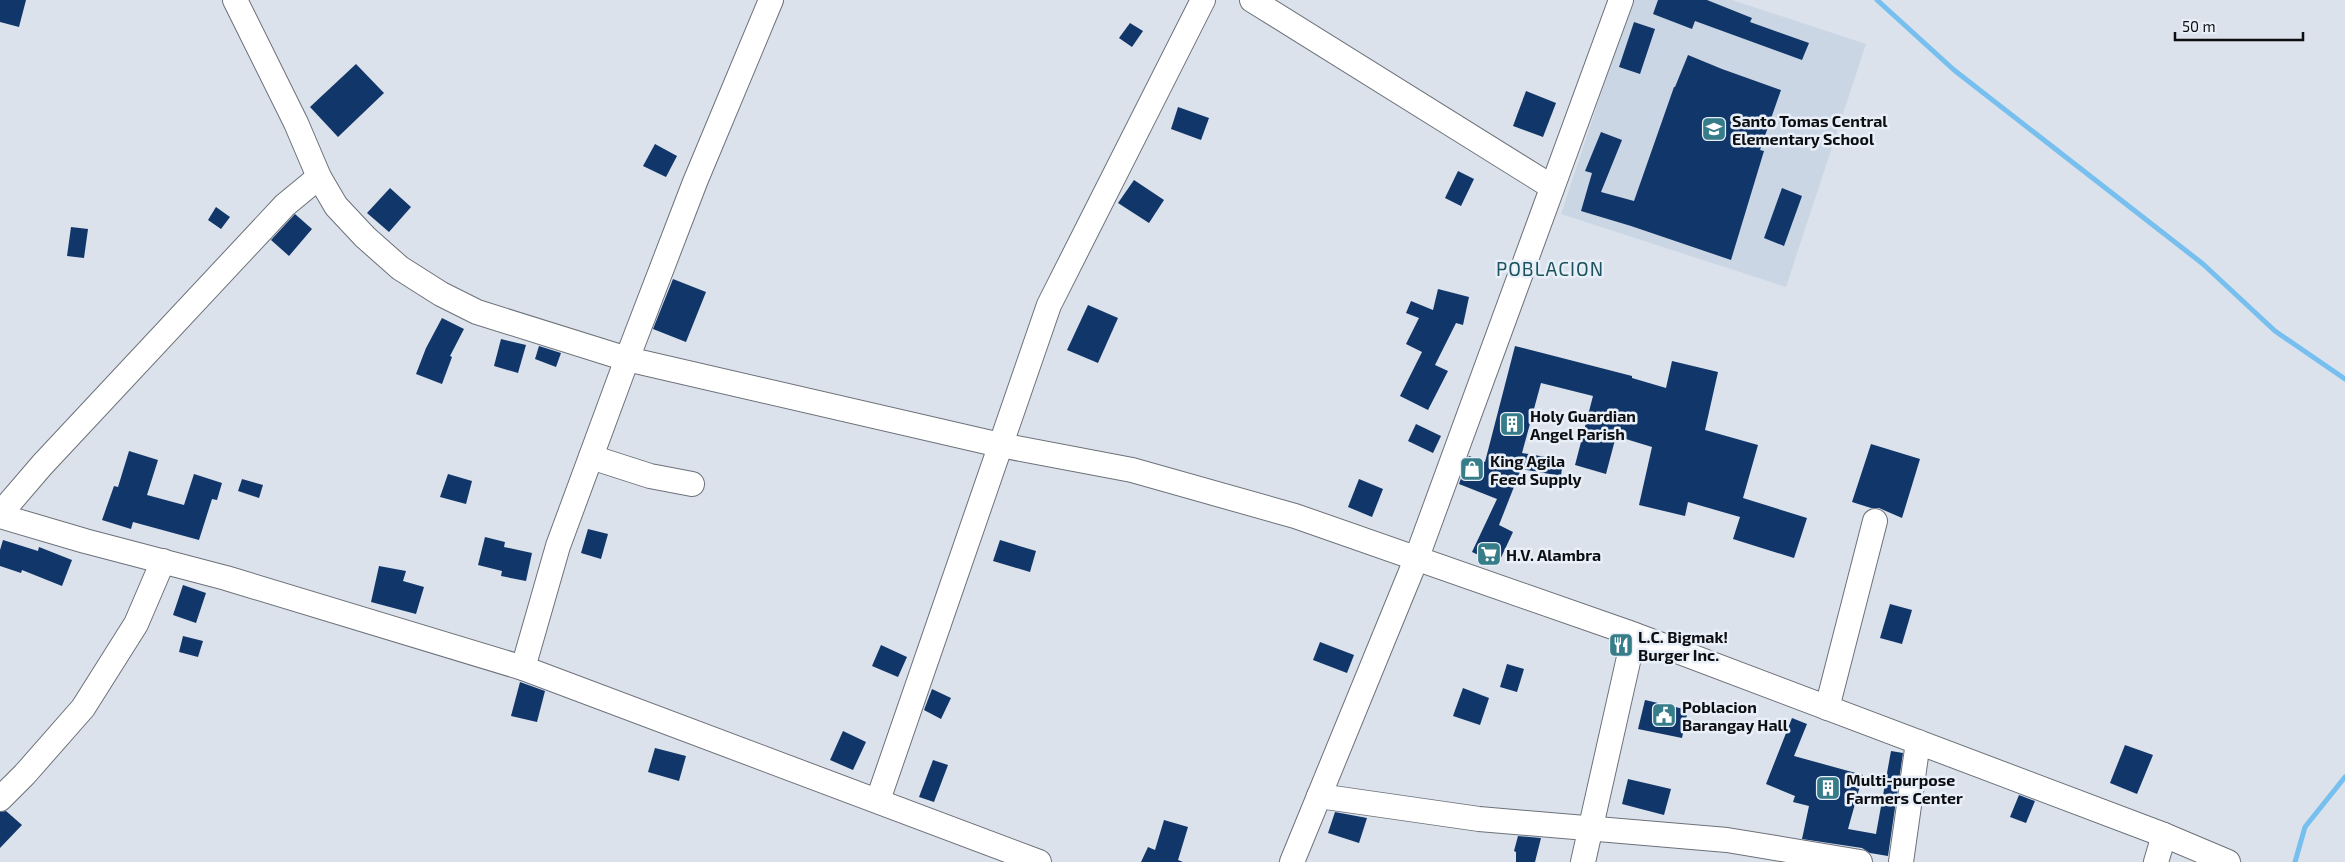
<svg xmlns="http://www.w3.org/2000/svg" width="2345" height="862" font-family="'Exo 2',sans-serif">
<rect width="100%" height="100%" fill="#dbe2eb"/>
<path fill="#cbd6e5" d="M1632 0H1732L1866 44 1786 287 1561 214Z"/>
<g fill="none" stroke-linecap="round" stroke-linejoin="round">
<g stroke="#76bfee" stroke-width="5">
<path d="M1877 0 1954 70 2203 264 2275 331 2345 379"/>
<path d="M2295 862 2305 827 2345 777"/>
</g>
</g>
<g fill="#11366a">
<path d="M0 0H26L19 27 0 22Z"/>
<path d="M1658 0H1707L1752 18 1750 22 1809 43 1802 60 1695 21 1692 29 1653 14Z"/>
<path d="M1634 22 1655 29 1640 74 1619 67Z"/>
<path d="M1130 23 1143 31 1132 47 1119 38Z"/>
<path d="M1688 55 1722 69 1781 90 1760 150 1764 151 1731 260 1631 226 1581 211 1592 173 1585 171 1601 132 1622 140 1601 192 1634 201 1674 87H1675Z"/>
<path d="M356 64 384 93 338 137 310 107Z"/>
<path d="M1526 91 1556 103 1543 137 1513 126Z"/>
<path d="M1178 107 1209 118 1201 140 1171 129Z"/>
<path d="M655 144 677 156 666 177 643 166Z"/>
<path d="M1458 171 1474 179 1461 206 1445 198Z"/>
<path d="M1134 180 1164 200 1149 223 1118 203Z"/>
<path d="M390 188 411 207 389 232 367 213Z"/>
<path d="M1782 188 1802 196 1784 246 1764 238Z"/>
<path d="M216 207 230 217 221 229 208 220Z"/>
<path d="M295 214 312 229 289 256 271 240Z"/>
<path d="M71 227 88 229 84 258 67 256Z"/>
<path d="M673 279 706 292 686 342 653 329Z"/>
<path d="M1438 289 1469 297 1463 325 1456 323 1435 365 1448 371 1428 410 1400 396 1422 352 1406 344 1419 318 1406 313 1411 301 1433 310Z"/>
<path d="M1088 305 1118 318 1098 363 1067 350Z"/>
<path d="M442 318 464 329 450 356 452 357 442 384 416 374 426 348Z"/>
<path d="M501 339 526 345 518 373 494 366Z"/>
<path d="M539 346 561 353 556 367 535 359Z"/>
<path d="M1515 346 1632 376V378L1666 388 1672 361 1718 372 1705 430 1758 445 1743 498 1807 518 1794 558 1733 539 1740 517 1688 502 1685 516 1639 505 1652 447 1616 436 1606 474 1575 465 1593 396 1541 383 1522 453 1563 460 1561 476 1521 469 1499 525 1513 532 1498 564 1472 552 1497 499 1459 484 1469 456 1485 462Z"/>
<path d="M1416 424 1441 436 1433 453 1408 441Z"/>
<path d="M1871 444 1920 459 1902 518 1879 508H1871L1852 502Z"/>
<path d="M129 451 158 460 147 495 184 505 194 474 222 483 217 500 212 499 199 540 133 522 131 529 102 520 114 486 118 487Z"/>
<path d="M448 474 472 481 466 504 440 497Z"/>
<path d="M242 479 263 485 259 498 238 491Z"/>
<path d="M1359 479 1383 489 1372 517 1348 507Z"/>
<path d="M588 529 608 534 601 559 581 553Z"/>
<path d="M485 537 505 542 504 547 532 553 526 581 501 576 502 571 478 565Z"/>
<path d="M3 540 38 551 39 547 72 560 62 586 22 570 21 573 0 566V550Z"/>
<path d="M1000 540 1036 551 1030 572 993 561Z"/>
<path d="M379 566 406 571 403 581 424 587 416 614 371 602Z"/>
<path d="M183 585 206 593 196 623 173 615Z"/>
<path d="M1890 604 1912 610 1902 644 1880 638Z"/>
<path d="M183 636 203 641 198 657 179 652Z"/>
<path d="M1320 642 1354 655 1347 673 1313 660Z"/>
<path d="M881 645 907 657 898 677 872 666Z"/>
<path d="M1507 664 1524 669 1517 692 1500 687Z"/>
<path d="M520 682 545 691 537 722 511 716Z"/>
<path d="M1463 688 1489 698 1480 725 1453 716Z"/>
<path d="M932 689 951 698 941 719 924 710Z"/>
<path d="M1645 700 1688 710 1682 738 1638 729Z"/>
<path d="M1792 718 1807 724 1794 756 1863 775 1848 829 1876 834 1891 751 1903 753 1888 856 1870 853 1862 848 1802 839 1809 806 1793 802 1795 796 1766 784Z"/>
<path d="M843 731 866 742 853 770 830 760Z"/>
<path d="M2125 745 2153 755 2137 794 2110 783Z"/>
<path d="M655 748 686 756 679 781 648 772Z"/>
<path d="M933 760 948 765 934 802 919 797Z"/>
<path d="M1628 779 1671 789 1664 815 1622 804Z"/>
<path d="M2019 795 2035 801 2026 823 2010 817Z"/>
<path d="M6 811 22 825 0 848V812Z"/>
<path d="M1335 812 1367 818 1359 843 1328 833Z"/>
<path d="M1164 820 1188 827 1178 860 1183 862H1141L1148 847 1155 850Z"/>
<path d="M1518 836 1541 838 1535 862H1516V852L1514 851Z"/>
</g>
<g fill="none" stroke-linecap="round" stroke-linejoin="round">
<defs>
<g id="minor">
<path d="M235 0 296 123 319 177 336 206 365 237 400 268 441 294 477 312 627 359 1000 445 1132 470 1295 516 1627 632 2164 835 2228 862"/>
<path d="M1252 0 1552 187"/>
<path d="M591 457 650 476 692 484"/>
<path d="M0 514 42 465 285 205 319 177"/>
<path d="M0 516 85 541 226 578 523 668 1039 862"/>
<path d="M523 668 558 546 627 359 695 182 771 0"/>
<path d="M1827 708 1875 521"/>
<path d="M1319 796 1479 819 1727 840 1860 862"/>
<path d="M0 799 25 774 83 708 136 624 163 561"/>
<path d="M878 800 1049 305 1203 0"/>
<path d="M1292 862 1417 557 1621 0"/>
<path d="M1583 862 1634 635"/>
<path d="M1901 862 1918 742"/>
<path d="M2156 862 2164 835"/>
</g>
</defs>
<use href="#minor" stroke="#6c7179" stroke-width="26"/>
<use href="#minor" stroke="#fff" stroke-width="24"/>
</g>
<defs>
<symbol id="school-square" viewBox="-11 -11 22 22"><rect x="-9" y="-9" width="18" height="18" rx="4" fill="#377c89" stroke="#e8eff8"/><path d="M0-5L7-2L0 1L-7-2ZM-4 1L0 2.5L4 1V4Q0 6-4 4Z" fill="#fff"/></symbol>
<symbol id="building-square" viewBox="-11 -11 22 22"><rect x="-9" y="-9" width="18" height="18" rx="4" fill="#377c89" stroke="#e8eff8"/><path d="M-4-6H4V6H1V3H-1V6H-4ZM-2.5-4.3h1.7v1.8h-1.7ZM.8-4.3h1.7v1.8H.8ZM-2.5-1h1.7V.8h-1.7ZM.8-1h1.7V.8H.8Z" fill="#fff"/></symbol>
<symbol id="shop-square" viewBox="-11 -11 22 22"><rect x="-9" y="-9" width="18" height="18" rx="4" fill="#377c89" stroke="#e8eff8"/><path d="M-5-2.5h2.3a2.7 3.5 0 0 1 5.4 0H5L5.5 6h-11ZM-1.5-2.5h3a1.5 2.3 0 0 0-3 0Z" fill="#fff"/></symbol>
<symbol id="supermarket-square" viewBox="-11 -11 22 22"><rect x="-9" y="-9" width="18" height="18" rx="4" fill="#377c89" stroke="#e8eff8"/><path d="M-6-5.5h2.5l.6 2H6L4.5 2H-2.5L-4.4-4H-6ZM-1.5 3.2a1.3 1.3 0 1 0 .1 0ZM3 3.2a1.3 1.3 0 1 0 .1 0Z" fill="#fff"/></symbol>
<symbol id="restaurant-square" viewBox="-11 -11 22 22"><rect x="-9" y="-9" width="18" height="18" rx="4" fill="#377c89" stroke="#e8eff8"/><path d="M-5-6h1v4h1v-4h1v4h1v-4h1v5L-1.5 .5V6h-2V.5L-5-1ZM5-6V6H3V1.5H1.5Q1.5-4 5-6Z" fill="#fff"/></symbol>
<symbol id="civic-square" viewBox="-11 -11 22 22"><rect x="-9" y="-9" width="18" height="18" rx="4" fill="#377c89" stroke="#e8eff8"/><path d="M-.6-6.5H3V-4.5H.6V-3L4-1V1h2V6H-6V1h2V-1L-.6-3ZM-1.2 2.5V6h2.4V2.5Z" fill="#fff"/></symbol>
</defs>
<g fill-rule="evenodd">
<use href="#school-square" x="1700" y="115" width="28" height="28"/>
<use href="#building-square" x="1498" y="410" width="28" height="28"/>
<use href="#shop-square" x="1458" y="455" width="28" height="28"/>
<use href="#supermarket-square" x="1475" y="540" width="28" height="28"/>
<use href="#restaurant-square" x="1607" y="631" width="28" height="28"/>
<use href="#civic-square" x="1650" y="701" width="28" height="28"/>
<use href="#building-square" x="1814" y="774" width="28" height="28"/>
</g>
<g text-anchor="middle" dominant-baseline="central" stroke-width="5" stroke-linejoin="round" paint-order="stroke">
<g font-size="16" font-weight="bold" fill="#0c0e11" stroke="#e8eff8" text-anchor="start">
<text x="1732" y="120">Santo Tomas Central<tspan x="1732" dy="18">Elementary School</tspan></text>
<text x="1530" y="415">Holy Guardian<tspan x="1530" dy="18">Angel Parish</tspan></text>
<text x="1490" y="460">King Agila<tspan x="1490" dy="18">Feed Supply</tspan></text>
<text x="1506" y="554">H.V. Alambra</text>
<text x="1638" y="636">L.C. Bigmak!<tspan x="1638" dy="18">Burger Inc.</tspan></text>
<text x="1682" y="706">Poblacion<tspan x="1682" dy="18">Barangay Hall</tspan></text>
<text x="1846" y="779">Multi-purpose<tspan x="1846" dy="18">Farmers Center</tspan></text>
</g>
<g font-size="19" letter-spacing="1" fill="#1a535d" stroke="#e8eff8">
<text x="1550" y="268">POBLACION</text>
</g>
</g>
<path d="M2175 32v8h128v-8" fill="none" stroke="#0c0e11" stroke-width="2.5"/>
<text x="2182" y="32" font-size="15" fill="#0c0e11" stroke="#e8eff8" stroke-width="4" paint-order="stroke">50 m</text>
</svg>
